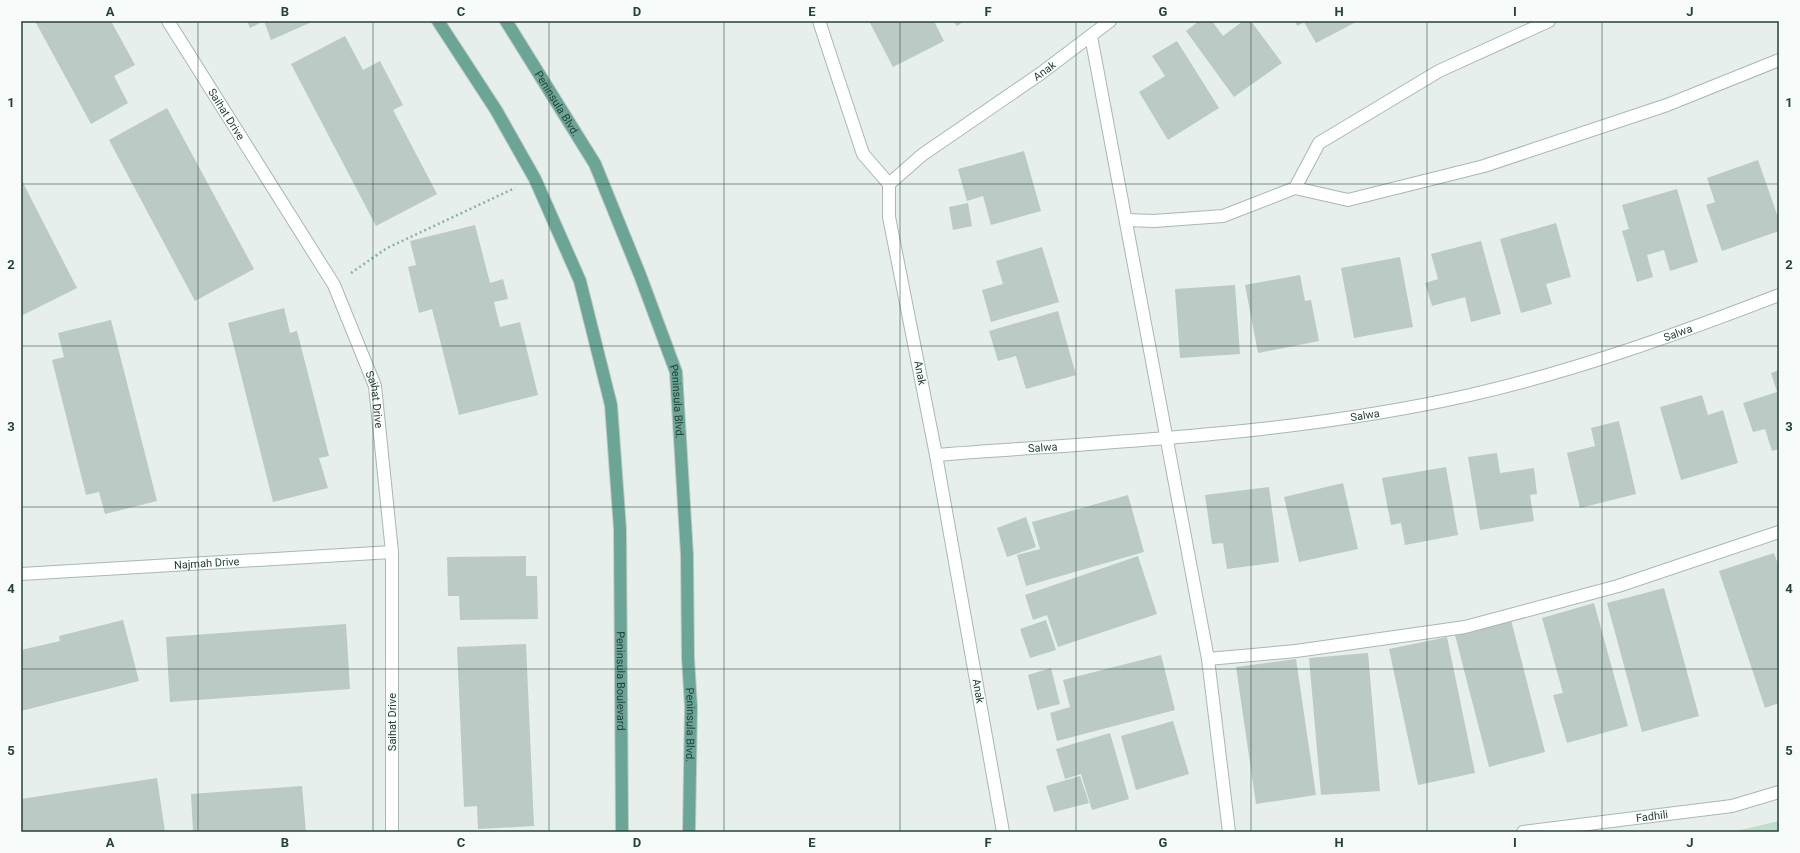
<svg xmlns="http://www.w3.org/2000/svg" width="1800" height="853" font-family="Roboto,sans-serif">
<rect width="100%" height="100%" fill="#e6efeb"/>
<path fill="#bfe0c8" d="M1779 821V832H1732Z"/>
<g fill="#bbcac4">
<path d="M35 21H111L135 65 114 76 128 103 91 124Z"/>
<path d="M247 21H314L271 40 264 21 250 28Z"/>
<path d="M869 21H934L944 41 893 67Z"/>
<path d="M953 21H964L957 26Z"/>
<path d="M1199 21H1212L1223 36 1243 21H1251L1282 63 1234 97 1186 31Z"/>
<path d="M1295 21H1358L1316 43 1304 22 1297 26Z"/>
<path d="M345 36 363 70 380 61 403 105 393 110 437 194 376 226 291 64Z"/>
<path d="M1177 41 1219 108 1168 140 1139 92 1165 76 1152 56Z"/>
<path d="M167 108 254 269 195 301 109 140Z"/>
<path d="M1024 151 1041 211 991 225 983 196 967 201 958 169Z"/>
<path d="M1758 160 1779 220V231L1722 251 1706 205 1715 202 1707 178Z"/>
<path d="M21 179 77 288 21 316Z"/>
<path d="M1677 189 1698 262 1670 271 1664 250 1647 255 1653 277 1637 282 1622 231 1629 229 1622 205Z"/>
<path d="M968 203 972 226 953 230 949 207Z"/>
<path d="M1556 223 1571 277 1546 284 1552 304 1521 313 1500 239Z"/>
<path d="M475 225 490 283 503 279 508 299 494 302 500 327 520 322 538 395 459 415 432 309 419 313 408 267 416 265 410 241Z"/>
<path d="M1481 241 1501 314 1471 322 1465 297 1432 306 1425 283 1438 279 1431 254Z"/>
<path d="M1042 247 1059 302 991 322 982 290 1003 284 996 261Z"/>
<path d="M1400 257 1413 327 1354 338 1341 268Z"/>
<path d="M1300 275 1305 301 1311 300 1319 341 1258 353 1245 285Z"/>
<path d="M1235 285 1240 354 1180 358 1175 289Z"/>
<path d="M284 308 290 333 297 331 329 456 319 458 328 488 273 502 228 323Z"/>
<path d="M1058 311 1076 375 1026 389 1016 356 998 361 989 331Z"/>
<path d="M111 320 157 501 105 514 99 492 86 495 52 360 64 357 58 333Z"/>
<path d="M1779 370V449L1772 451 1765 429 1753 432 1743 403 1777 392 1771 373Z"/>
<path d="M1702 395 1708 415 1723 410 1738 463 1681 480 1660 407Z"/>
<path d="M1619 421 1636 494 1580 508 1567 453 1595 446 1591 428Z"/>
<path d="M1497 453 1500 473 1534 468 1537 494 1530 495 1534 521 1480 530 1468 457Z"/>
<path d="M1446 467 1458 535 1405 545 1401 523 1391 525 1382 478Z"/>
<path d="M1343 483 1358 549 1299 562 1284 497Z"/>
<path d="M1269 487 1279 562 1227 569 1223 543 1212 544 1205 495Z"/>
<path d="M1128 495 1144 552 1026 586 1017 555 1040 549 1032 522Z"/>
<path d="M1026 517 1036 547 1007 557 997 528Z"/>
<path d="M1774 553 1779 567V703L1765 708 1719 571Z"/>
<path d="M526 556V576H537L538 619 460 620 459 596H448L447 557Z"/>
<path d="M1138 556 1157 614 1058 647 1047 615 1033 620 1025 595Z"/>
<path d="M1664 588 1699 716 1642 732 1607 603Z"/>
<path d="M1594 603 1628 726 1567 743 1553 695 1563 693 1542 618Z"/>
<path d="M123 620 139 681 21 711V650L60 641 59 636Z"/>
<path d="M1046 620 1056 650 1030 658 1020 629Z"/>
<path d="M1511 620 1545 752 1489 767 1455 635Z"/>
<path d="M346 624 350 689 170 702 166 637Z"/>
<path d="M1447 637 1475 773 1418 785 1389 649Z"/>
<path d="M526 644 534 826 478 829 477 806 464 807 457 647Z"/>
<path d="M1368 653 1380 791 1321 795 1309 658Z"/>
<path d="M1161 655 1175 710 1057 741 1050 713 1070 707 1063 680Z"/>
<path d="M1296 659 1316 795 1256 804 1236 667Z"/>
<path d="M1051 668 1060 704 1037 710 1028 675Z"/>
<path d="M1173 721 1189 774 1136 790 1121 736Z"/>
<path d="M1110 733 1129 799 1092 810 1081 774 1065 779 1056 749Z"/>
<path d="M1080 776 1089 803 1054 812 1046 786Z"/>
<path d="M157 778 165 832H21V799Z"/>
<path d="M302 786 306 832H193L191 794Z"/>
</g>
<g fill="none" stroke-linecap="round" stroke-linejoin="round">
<defs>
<g id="minor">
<path id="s1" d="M168 21 334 285 375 386 392 552V832"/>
<path d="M819 21 863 154 889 184"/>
<path d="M1091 36 1208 659 1229 832"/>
<path d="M1295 188 1348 200 1484 166 1667 105 1779 60"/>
<path d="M1126 220 1154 221 1223 216 1295 188 1319 143 1439 71 1549 21"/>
<path id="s2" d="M936 455C1115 441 1294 435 1470 395 1575 371 1678 334 1779 295"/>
<path id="s3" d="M21 574 392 552"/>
<path d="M1208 659 1296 651 1465 627 1618 586 1779 532"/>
<path id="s4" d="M1003 832 936 455 889 217V184L922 155 1040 74 1110 21"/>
<path id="s5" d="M1523 832 1732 806 1779 792"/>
</g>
<g id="major">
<path id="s6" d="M438 21 496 110 535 179 580 281 611 405 620 529 622 832"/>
<path id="s7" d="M506 21 595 164 640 275 676 372 687 555 688 658 691 707 689 832"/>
</g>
</defs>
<use href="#minor" stroke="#a8b8b2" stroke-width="14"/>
<use href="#major" stroke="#c2cac8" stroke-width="14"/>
<path stroke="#86b3a5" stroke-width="2.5" stroke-dasharray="2 3" stroke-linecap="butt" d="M351 273 387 248 515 188"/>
<use href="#minor" stroke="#fff" stroke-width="12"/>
<use href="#major" stroke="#6aa596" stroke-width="12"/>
</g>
<path fill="none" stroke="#24423a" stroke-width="1" stroke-opacity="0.55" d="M198 21V832M373 21V832M549 21V832M724 21V832M900 21V832M1076 21V832M1251 21V832M1427 21V832M1602 21V832M21 184H1779M21 346H1779M21 507H1779M21 669H1779"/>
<g text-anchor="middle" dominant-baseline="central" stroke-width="3" stroke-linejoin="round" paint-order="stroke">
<g font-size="11" fill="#24423a" stroke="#f7fbf9">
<text stroke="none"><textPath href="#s4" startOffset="851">Anak</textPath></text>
<text stroke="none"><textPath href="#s7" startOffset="97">Peninsula Blvd.</textPath></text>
<text stroke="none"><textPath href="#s1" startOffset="110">Saihat Drive</textPath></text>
<text stroke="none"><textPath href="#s2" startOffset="755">Salwa</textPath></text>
<text transform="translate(920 373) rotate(79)">Anak</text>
<text stroke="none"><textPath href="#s1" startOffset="434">Saihat Drive</textPath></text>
<text stroke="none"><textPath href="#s7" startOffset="421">Peninsula Blvd.</textPath></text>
<text stroke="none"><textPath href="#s2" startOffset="431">Salwa</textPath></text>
<text stroke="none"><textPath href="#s2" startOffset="107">Salwa</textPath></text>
<text stroke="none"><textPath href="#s3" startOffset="186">Najmah Drive</textPath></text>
<text stroke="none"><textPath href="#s6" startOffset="701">Peninsula Boulevard</textPath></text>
<text transform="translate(978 691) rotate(80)">Anak</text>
<text transform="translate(392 722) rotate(-90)">Saihat Drive</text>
<text stroke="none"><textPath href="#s7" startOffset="745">Peninsula Blvd.</textPath></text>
<text stroke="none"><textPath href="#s5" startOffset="130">Fadhili</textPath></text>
</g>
</g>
<rect width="1800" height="853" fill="none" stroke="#f7fbf9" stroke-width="44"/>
<rect x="22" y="22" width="1756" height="809" fill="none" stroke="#24423a" stroke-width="1.5"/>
<g font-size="13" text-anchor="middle" font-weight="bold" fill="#24423a">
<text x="110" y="16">A</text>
<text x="285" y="16">B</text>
<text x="461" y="16">C</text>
<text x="637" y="16">D</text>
<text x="812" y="16">E</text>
<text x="988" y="16">F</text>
<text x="1163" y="16">G</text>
<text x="1339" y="16">H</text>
<text x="1515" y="16">I</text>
<text x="1690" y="16">J</text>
<text x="11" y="107">1</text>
<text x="1789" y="107">1</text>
<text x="11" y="269">2</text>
<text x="1789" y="269">2</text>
<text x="11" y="431">3</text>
<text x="1789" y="431">3</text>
<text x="11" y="593">4</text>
<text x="1789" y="593">4</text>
<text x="11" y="755">5</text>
<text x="1789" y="755">5</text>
<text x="110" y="847">A</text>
<text x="285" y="847">B</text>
<text x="461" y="847">C</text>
<text x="637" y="847">D</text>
<text x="812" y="847">E</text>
<text x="988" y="847">F</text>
<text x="1163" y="847">G</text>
<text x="1339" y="847">H</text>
<text x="1515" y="847">I</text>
<text x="1690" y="847">J</text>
</g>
</svg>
